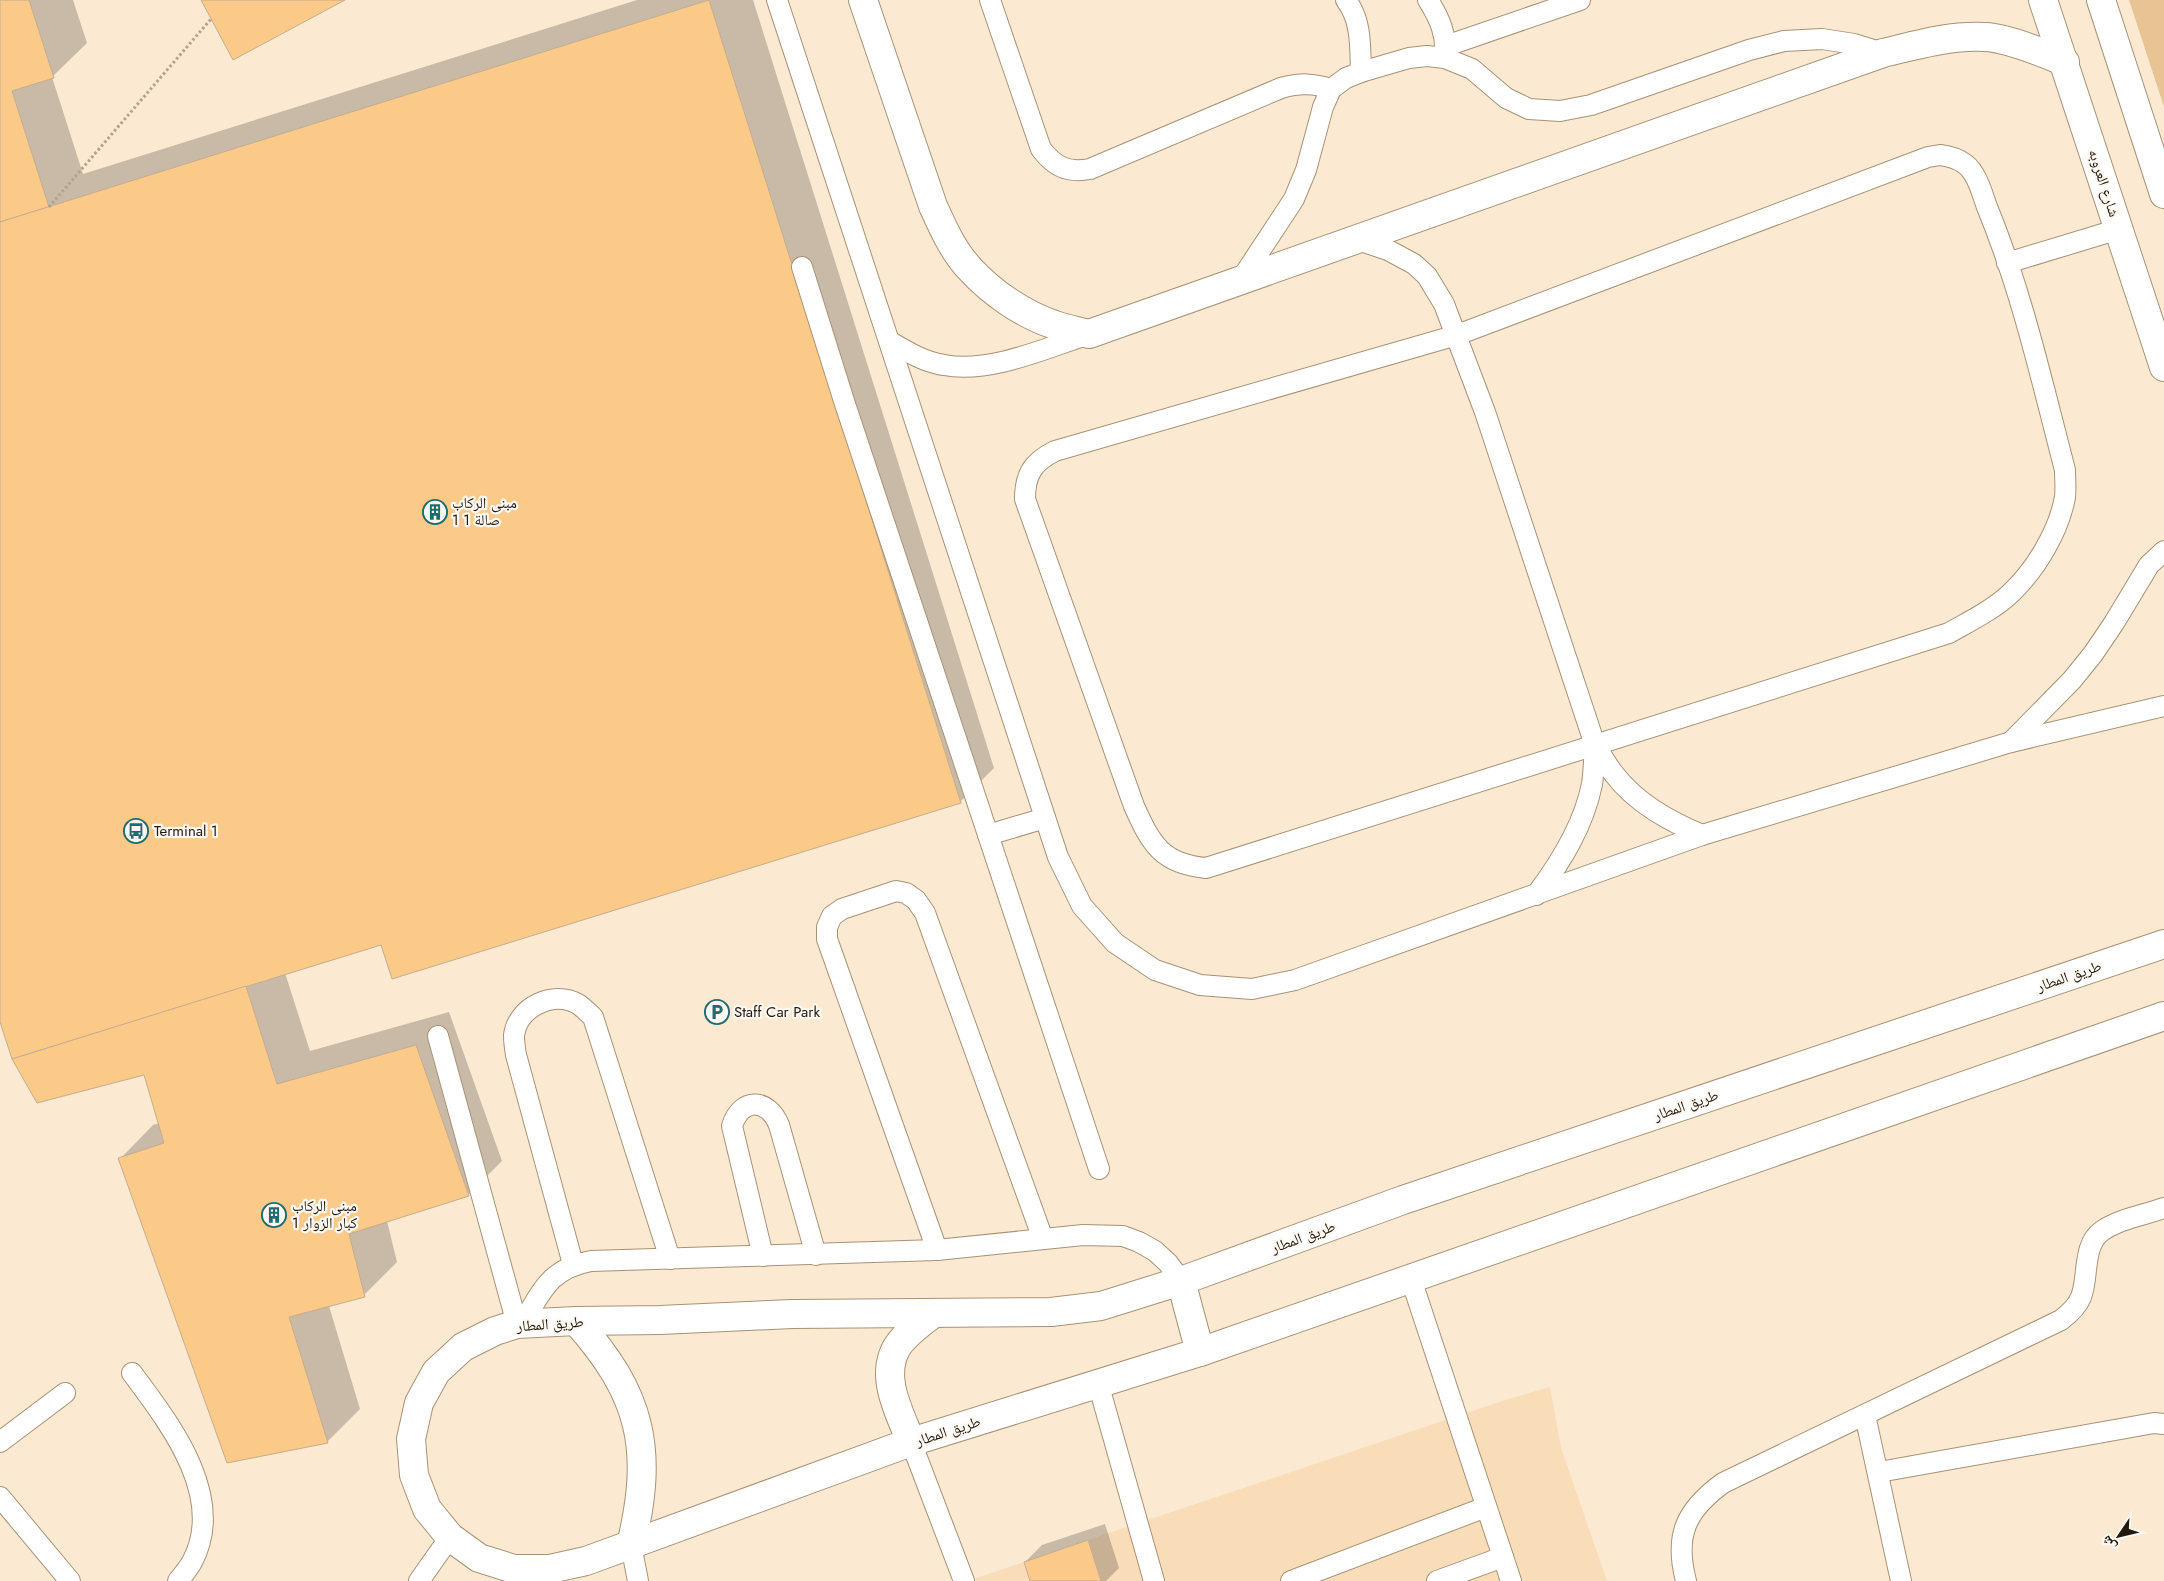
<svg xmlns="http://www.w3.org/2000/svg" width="2164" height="1581" font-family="Jost,'Noto Naskh Arabic',sans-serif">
<rect width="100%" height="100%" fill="#fce9d1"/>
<g fill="#f9dcb8">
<path d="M1550 1387 1561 1448 1607 1581H1101L1088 1540 1502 1401Z"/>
<path d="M1024 1562 1030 1581H968Z"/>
</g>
<path fill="#e8c495" d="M2129 0H2164V107Z"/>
<g fill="#0003">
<path d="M0 0H73L87 43 52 77 83 174 637 0H753L994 768 960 802 382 943 285 973 310 1051 449 1012 502 1161 469 1194 387 1221 397 1262 364 1295 329 1306 360 1409 327 1442 120 1159 153 1125 160 1123 144 1073 0 1018Z"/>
<path d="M1105 1524 1119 1568 1106 1581H1031L1025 1562 1042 1545Z"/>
</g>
<g fill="#fbc988" stroke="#c4ad90">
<path d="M0 0H29L54 78 12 91 49 207 0 222Z"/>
<path d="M201 0H345L233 60Z"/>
<path d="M709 0 961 803 392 979 381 945 12 1059 0 1022V222Z"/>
<path d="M246 986 277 1084 416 1045 469 1196 349 1234 365 1297 289 1317 328 1443 227 1463 118 1158 164 1143 144 1075 37 1103 12 1059Z"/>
<path d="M1088 1540 1101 1581H1030L1024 1562Z"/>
</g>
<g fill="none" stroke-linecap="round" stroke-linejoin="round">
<defs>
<g id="service">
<path d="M777 0 1058 857 1082 906 1115 943 1155 970 1200 985 1252 989 1295 980 1702 835 2011 742 2164 706"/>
<path d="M990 0 1041 149C1055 167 1067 173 1090 169L1281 88C1300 83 1313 83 1331 89"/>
<path d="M1346 0C1362 21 1360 47 1361 72"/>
<path d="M1428 0C1440 19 1447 35 1445 58"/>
<path d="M1446 46 1580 0"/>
<path d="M1940 155C1949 156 1957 158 1965 164 1977 173 1982 193 1987 207 2022 292 2042 382 2065 470 2065 479 2066 489 2065 497 2059 531 2036 569 2011 593 1993 610 1970 621 1949 633L1206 868C1162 864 1151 844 1134 806L1025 499C1025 474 1033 462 1055 451L1457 335 1928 157Z"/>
<path d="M1358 240 1388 250 1414 264 1427 276 1444 304 1485 412 1595 745C1601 754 1607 765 1614 774 1636 803 1669 821 1702 835"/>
<path d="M2007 263 2119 229"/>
<path d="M802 267 844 401 1099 1169"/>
<path d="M1240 281 1294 199 1306 170 1323 107 1331 89 1346 78 1361 72 1409 58 1427 56 1445 58 1472 69 1506 98 1529 109 1560 111 1591 105 1749 50 1784 41 1822 39 1854 44 1883 53"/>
<path d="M889 341C906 351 924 362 944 365 989 374 1046 348 1089 334"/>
<path d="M2011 742 2072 680 2093 654 2114 623 2149 565 2164 551"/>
<path d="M988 835 1045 818"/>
<path d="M1536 895C1561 862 1584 825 1592 784 1594 771 1594 757 1595 745"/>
<path d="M438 1036 517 1324"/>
<path d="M937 1250 827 939V927L832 916 842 909 896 891 906 893 916 900 925 913 1043 1239"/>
<path d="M763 1256 732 1126C741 1097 768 1098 779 1125L816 1255"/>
<path d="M573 1264 516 1055C515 1049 514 1041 514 1035 518 1007 553 990 578 1004 583 1007 588 1013 593 1017L670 1259"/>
<path d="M1411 1279 1511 1581"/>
<path d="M522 1324C542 1291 549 1269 591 1261L937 1250 1083 1235 1123 1236 1139 1242 1155 1251 1168 1263 1181 1281"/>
<path d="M132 1373C170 1424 227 1497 192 1562 188 1569 183 1575 178 1581"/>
<path d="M1098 1383 1154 1581"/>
<path d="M1865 1415 1901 1581"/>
<path d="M0 1442 65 1393"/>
<path d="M911 1442 964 1581"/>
<path d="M1879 1472 2154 1423 2164 1424"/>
<path d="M0 1497 70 1581"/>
<path d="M631 1545 638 1581"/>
<path d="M419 1581 450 1537"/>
<path d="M1291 1581 1486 1507"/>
<path d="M1437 1581 1503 1557"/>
<path d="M1686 1581C1674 1535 1686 1510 1723 1483L2061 1320C2069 1314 2077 1307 2081 1297 2089 1277 2082 1245 2102 1231 2119 1219 2144 1215 2164 1208"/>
</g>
<g id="tertiary">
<path d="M863 0 933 206C943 228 953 251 970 269 992 293 1024 315 1055 325 1066 329 1078 331 1089 334L1883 53C1917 45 1950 35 1985 37 2007 38 2044 53 2065 62"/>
<path d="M2164 944 1403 1200 1181 1281 1101 1306 1051 1312 792 1314 660 1320 576 1321 517 1324 495 1331 463 1347 436 1372 419 1403 411 1439 414 1475 427 1509 450 1537 479 1558 514 1569H550L586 1561 911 1442 1200 1352 2164 1016"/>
<path d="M1181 1281 1200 1352"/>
<path d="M576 1321C642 1395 654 1449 631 1545"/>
<path d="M911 1442C900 1413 879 1377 897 1347 906 1333 921 1323 934 1313"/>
</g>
<g id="secondary">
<path d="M2043 0 2164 367"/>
<path d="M2101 0 2164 194"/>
</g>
</defs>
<use href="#service" stroke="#a89276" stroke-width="22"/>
<use href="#tertiary" stroke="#a89276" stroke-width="30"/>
<use href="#secondary" stroke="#a89276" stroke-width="30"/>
<path stroke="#b1a28e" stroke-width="3" stroke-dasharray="2.5 2.5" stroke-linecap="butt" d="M49 207 211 19"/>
<use href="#service" stroke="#fff" stroke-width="20"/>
<use href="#tertiary" stroke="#fff" stroke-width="28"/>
<use href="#secondary" stroke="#fff" stroke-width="28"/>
</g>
<defs>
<symbol id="building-ring" viewBox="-11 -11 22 22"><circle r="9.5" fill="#fdf8f2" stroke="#1f6b6f" stroke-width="1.5"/><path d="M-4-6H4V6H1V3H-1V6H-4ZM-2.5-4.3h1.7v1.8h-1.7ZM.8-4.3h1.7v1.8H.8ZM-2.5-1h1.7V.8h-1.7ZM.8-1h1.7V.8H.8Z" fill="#1f6b6f"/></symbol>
<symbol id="bus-ring" viewBox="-11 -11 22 22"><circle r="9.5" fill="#fdf8f2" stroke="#1f6b6f" stroke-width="1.5"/><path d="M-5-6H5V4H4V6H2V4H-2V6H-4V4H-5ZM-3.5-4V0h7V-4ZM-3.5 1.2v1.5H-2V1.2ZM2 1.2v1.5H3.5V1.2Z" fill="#1f6b6f"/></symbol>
<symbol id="parking-ring" viewBox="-11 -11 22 22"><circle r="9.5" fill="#fdf8f2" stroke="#1f6b6f" stroke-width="1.5"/><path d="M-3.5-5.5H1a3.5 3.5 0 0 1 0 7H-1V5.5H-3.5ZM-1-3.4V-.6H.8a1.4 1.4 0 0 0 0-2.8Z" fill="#1f6b6f"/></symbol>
</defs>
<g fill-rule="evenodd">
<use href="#building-ring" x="421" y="498" width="28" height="28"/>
<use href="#bus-ring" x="122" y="817" width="28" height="28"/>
<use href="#parking-ring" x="703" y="998" width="28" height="28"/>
<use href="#building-ring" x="260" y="1201" width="28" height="28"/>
</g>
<g text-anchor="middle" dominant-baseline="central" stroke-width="4.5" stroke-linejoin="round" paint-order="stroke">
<g font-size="15" fill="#221a0f" stroke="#fdf8f2">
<text transform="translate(2104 183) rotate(72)">شارع العروبه</text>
<text transform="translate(2069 976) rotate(-19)">طريق المطار</text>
<text transform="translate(1686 1105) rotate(-19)">طريق المطار</text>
<text transform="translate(1303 1237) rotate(-20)">طريق المطار</text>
<text transform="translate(550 1324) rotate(-4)">طريق المطار</text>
<text transform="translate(948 1431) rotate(-18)">طريق المطار</text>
</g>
<g font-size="15" fill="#221a0f" stroke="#fdf8f2" text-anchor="start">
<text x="452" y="503">مبنى الركاب<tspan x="452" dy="17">1 صالة 1</tspan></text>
<text x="154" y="831">Terminal 1</text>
<text x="734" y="1012">Staff Car Park</text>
<text x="292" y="1206">مبنى الركاب<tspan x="292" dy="17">1 كبار الزوار</tspan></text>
</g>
</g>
<g transform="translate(2119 1536) rotate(235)" stroke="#fdf8f2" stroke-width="4" paint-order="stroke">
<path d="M0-4L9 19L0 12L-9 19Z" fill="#221a0f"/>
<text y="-8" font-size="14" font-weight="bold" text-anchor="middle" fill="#221a0f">ش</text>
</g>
</svg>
